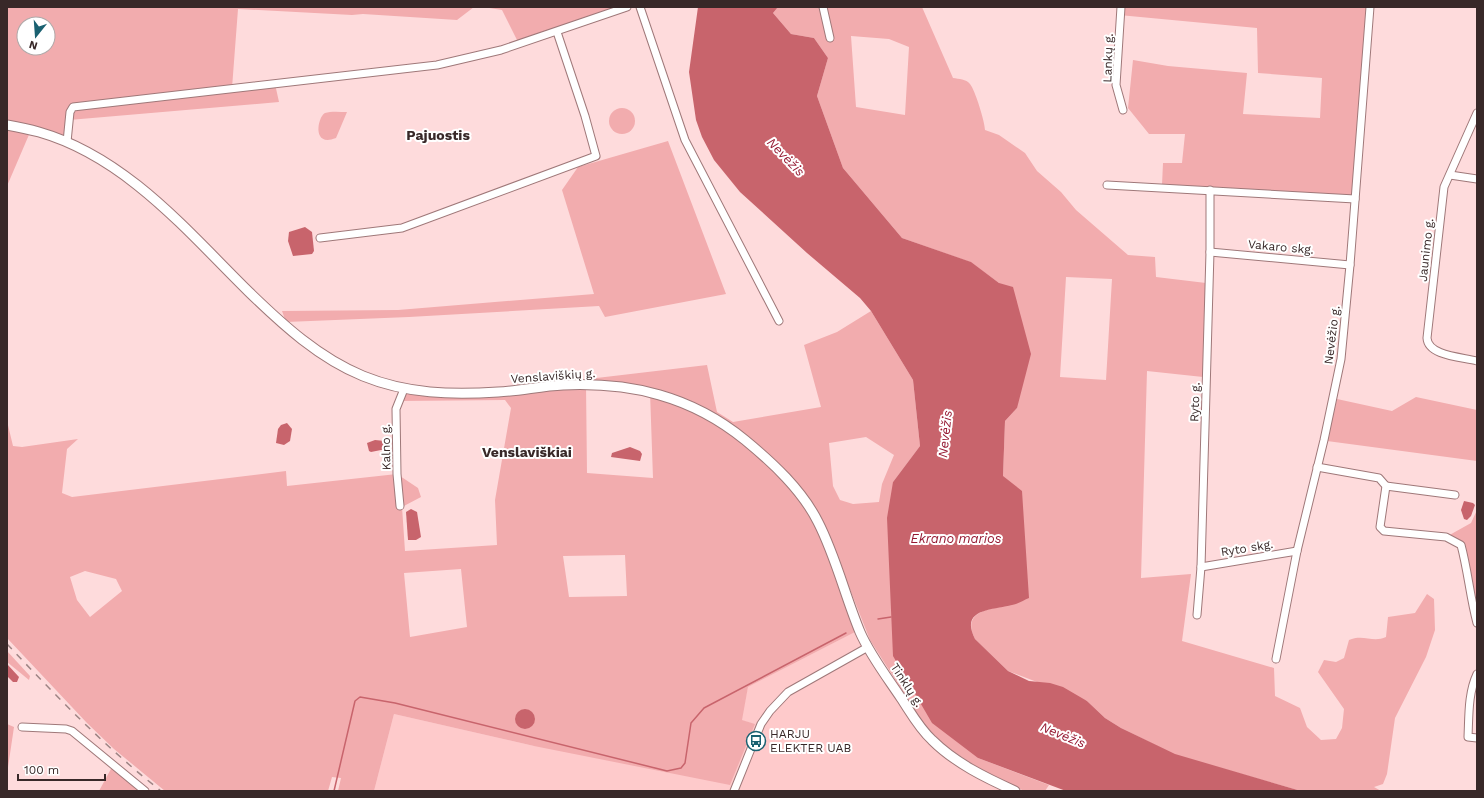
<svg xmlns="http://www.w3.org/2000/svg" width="1484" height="798" font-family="'Work Sans',sans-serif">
<rect width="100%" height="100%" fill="#fedbdc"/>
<path fill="#fecacb" d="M857 631 914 725 1009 791H374L394 714 534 746 754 724 741 720 748 687Z"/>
<g fill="#f2acae" fill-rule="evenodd">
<path d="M7 7H474L457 20 363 14 352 15 238 9 232 88 275 84 279 102 69 120 67 142 31 130 7 186ZM24 24H48V48H24Z"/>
<path d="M483 7H627L519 44 502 10Z"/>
<path d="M778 7H922L953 78C959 79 966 79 970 84 975 90 985 122 985 130L999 135 1025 153 1037 171 1061 192 1076 210 1128 255 1155 257 1156 277 1206 283 1203 377 1147 371 1141 578 1191 574 1182 641 1274 668 1275 696 1300 708 1307 727 1321 740 1336 739 1342 728 1344 709 1318 672 1324 660 1336 662 1344 658 1349 640C1363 634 1373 643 1386 637L1388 617 1415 613 1427 594 1434 599 1435 630 1426 657 1395 718 1387 774 1383 784 1374 787 1381 791H1301L1175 755 1121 728 1105 718 1087 701 1008 671 975 639C960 610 993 608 1012 605L1003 476 1005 421 1017 408 999 283 970 262 902 238 843 168 817 96 828 58 814 38 791 34 773 13ZM851 36 889 39 909 47 905 115 856 107ZM1066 277 1112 279 1106 380 1060 377Z"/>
<path d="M1120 7H1370L1356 171 1351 197 1162 185 1163 163H1182L1185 134H1149L1128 108 1133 60 1168 66 1247 73 1243 114 1320 118 1322 78 1258 73 1257 28 1119 15Z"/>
<circle cx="622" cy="121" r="13"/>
<path d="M347 112 336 138C311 148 318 116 325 113 331 111 340 112 347 112Z"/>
<path d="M668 141 726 294 605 317 599 306 409 317 286 322 282 311 398 310 594 294 562 190 578 167Z"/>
<path d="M871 311 913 380 920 446 893 482 978 758 1049 785 1045 791H1024L983 771 942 744 924 725 870 640 834 549 796 483 686 400 571 381 707 365 717 412 733 422 821 407 804 345 837 332ZM866 437 894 455 882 484 879 502 853 504 840 500 833 486 829 443Z"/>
<path d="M586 385 587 473 653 478 650 392 665 395 744 439 810 508 857 631 748 687 742 720 755 724 730 785 534 746 394 714 374 791H338L341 778 332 777 328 791H165L114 749 87 723 7 638V421L13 446 22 447 78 439 67 449 62 493 72 497 286 471 287 486 397 474 418 488 421 497 402 507 405 551 497 545 495 500 511 408 505 400 399 401 404 389 432 393ZM625 555 627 596 569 597 563 556ZM461 569 467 627 410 637 404 573ZM85 571 116 579 122 591 90 617 77 600 70 577Z"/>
<path d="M1416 397 1477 410V461L1327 441 1337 399 1392 411Z"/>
<path d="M1477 510V623L1461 545 1446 537 1471 523Z"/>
<path d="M7 651 30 676 29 680 7 662Z"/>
<path d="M7 724 14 727 7 774Z"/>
<path d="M112 767 140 791H99Z"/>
</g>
<g fill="#c8646c">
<path d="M698 7H778L773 13 791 34 814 38 828 58 817 96 843 168 902 238 971 262 999 283 1013 287 1031 354 1017 408 1005 421 1003 476 1022 491 1029 598C1024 600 1018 604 1012 605 994 610 959 608 975 639L1008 671 1029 681 1050 683 1063 687 1087 701 1105 718 1121 728 1175 754 1301 791H1066L978 758 932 723 893 656 887 518 893 482 920 446 913 380 871 311 860 298 807 253 740 192 714 160 702 137 696 120 689 72Z"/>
<path d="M305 227 312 232 314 251 312 254 293 256 288 241 289 232Z"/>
<path d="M287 423 292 429 290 441 284 445 276 443 278 429 281 425Z"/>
<path d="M375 440 385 441 386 449 371 452 369 451 367 443Z"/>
<path d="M630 447 640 451 642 454 640 461 611 457 612 453Z"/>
<path d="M1464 501 1473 503 1475 505 1471 516 1467 520 1464 519 1461 510Z"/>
<path d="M411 509 417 512 421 537 416 540H408L406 512Z"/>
<path d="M7 664 19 677 17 682H13L7 676Z"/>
<circle cx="525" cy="719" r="10"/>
</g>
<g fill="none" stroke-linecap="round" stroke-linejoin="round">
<g stroke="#c8646c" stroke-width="1.5">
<path d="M878 619 891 617"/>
<path d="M334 791 355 701 360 697 395 703 667 771 681 768 685 763 691 723 704 708 846 633"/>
</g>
<defs>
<g id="minor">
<path d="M640 7 685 140 779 321"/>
<path d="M823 7 830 38"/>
<path d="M1121 7 1116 85 1123 110"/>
<path d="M1477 113 1444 187 1427 338C1428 356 1462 357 1477 361"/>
<path d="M67 142 70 112 73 107 437 65 501 50 627 7"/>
<path d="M1450 175 1477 179"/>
<path d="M1107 185 1355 199"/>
<path d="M320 238 402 228 596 156 585 116 557 32"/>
<path d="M1210 252 1350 265"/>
<path d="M1317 467 1379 478 1386 486 1380 527 1384 531 1446 537 1461 545C1468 571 1470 597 1477 623"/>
<path d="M1386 486 1455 495"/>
<path d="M400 506 397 474 396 409 404 389"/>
<path d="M1201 567 1297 551"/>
<path d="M1197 615 1201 567 1210 252V190"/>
<path d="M1276 659 1297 551 1324 440 1341 359 1350 265 1370 7"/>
<path d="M1477 674C1468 693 1469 716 1468 737L1477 738"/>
<path d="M22 727 66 729 72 731 145 791"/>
<path d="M734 791 761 724 770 711 788 692 868 647"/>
</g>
<path id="major" d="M7 125C18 127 28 129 39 132 126 157 187 231 249 292 283 325 319 358 363 376 407 394 452 395 498 392 520 391 541 386 563 385 631 382 691 396 745 440 773 463 802 490 818 522 836 557 845 596 860 632 870 655 887 677 901 698 911 713 919 728 932 740 955 763 986 778 1015 791"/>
</defs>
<use href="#minor" stroke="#9f7879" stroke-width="9"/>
<use href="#major" stroke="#9f7879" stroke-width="11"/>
<use href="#minor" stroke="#fff" stroke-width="7"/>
<use href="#major" stroke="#fff" stroke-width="9"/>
<path stroke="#9d8484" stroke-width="1.5" stroke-dasharray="7 7" stroke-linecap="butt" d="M7 644C56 696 105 747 161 791"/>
</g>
<defs>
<symbol id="bus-ring" viewBox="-11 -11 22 22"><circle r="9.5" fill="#fff" stroke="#1a6171" stroke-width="1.5"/><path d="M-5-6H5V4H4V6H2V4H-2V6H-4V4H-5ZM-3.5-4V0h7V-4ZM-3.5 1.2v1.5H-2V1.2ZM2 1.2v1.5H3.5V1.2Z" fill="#1a6171"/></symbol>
</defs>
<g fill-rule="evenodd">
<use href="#bus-ring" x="745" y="730" width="22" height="22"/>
</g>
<g text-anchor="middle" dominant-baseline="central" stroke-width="4" stroke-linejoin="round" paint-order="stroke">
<g font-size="12" fill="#382828" stroke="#fff">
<text transform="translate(1108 58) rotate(-88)">Lankų g.</text>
<text transform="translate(1281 247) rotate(5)">Vakaro skg.</text>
<text transform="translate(1426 250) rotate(-84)">Jaunimo g.</text>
<text transform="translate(1332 335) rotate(-83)">Nevėžio g.</text>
<text transform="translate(553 376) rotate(-4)">Venslaviškių g.</text>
<text transform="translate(1195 402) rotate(-88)">Ryto g.</text>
<text transform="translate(386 447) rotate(-91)">Kalno g.</text>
<text transform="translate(1247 548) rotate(-9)">Ryto skg.</text>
<text transform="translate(907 685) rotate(57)">Tinklų g.</text>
</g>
<g font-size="12" fill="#382828" stroke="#fff" text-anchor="start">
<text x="770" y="734">HARJU<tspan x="770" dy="14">ELEKTER UAB</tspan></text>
</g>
<g font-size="13" font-style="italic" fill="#951932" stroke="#fff">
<text transform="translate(786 157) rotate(46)">Nevėžis</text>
<text transform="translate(945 434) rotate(-84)">Nevėžis</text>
<text x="956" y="538">Ekrano marios</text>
<text transform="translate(1063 735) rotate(22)">Nevėžis</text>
</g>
<g font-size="14" font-weight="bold" fill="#382828" stroke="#fff">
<text x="438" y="135">Pajuostis</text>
<text x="527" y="452">Venslaviškiai</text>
</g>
</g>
<rect width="1484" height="798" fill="none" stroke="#382828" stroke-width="16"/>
<g transform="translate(36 36) rotate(197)"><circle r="19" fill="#ffffff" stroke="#afa9a9"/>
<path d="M0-3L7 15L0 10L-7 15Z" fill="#1a6171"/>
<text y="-6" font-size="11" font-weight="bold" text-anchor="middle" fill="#382828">N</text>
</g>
<path d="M18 774v6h87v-6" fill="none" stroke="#382828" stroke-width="2"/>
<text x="24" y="774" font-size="12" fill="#382828" stroke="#ffffff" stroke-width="3" paint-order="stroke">100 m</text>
</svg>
